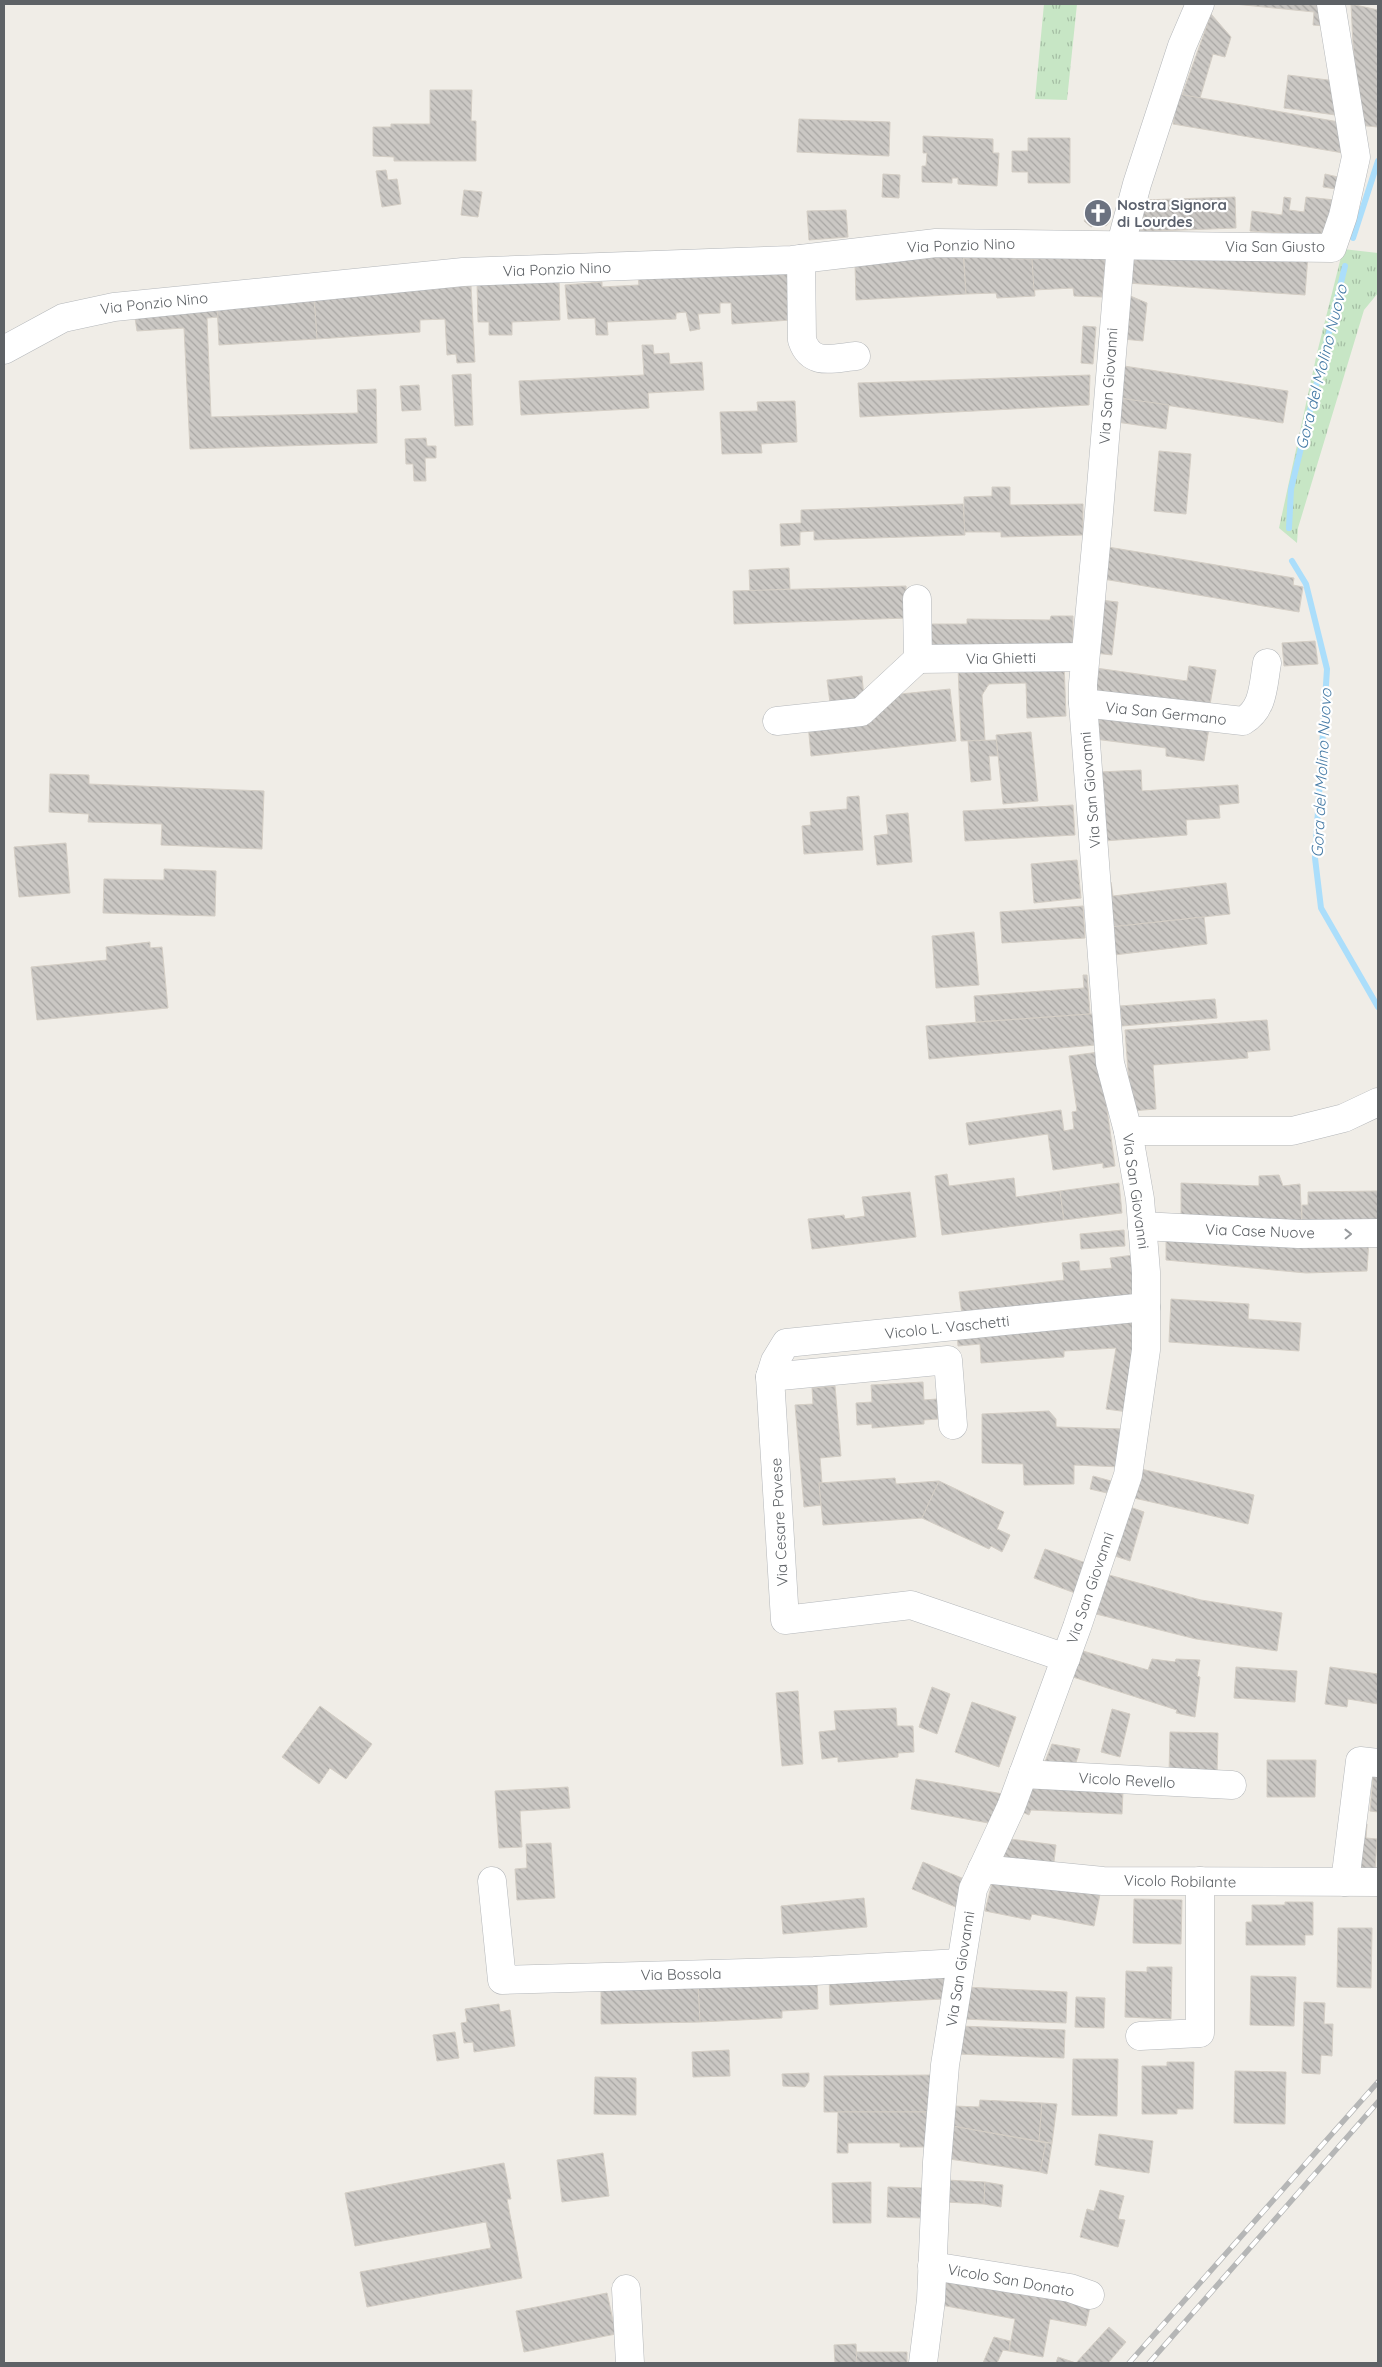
<svg xmlns="http://www.w3.org/2000/svg" width="1382" height="2367" font-family="Quicksand,sans-serif">
<defs>
<pattern id="grass-tufts" width="24" height="20" patternUnits="userSpaceOnUse" patternTransform="scale(1.25)"><rect width="24" height="20" fill="#c7e6c5"/><path d="M3 7l-1-3M5 7V3M7 7l1-3M15 17l-1-3M17 17v-4M19 17l1-3" fill="none" stroke="#a5bea4"/></pattern>
<pattern id="building-back-hatch" width="6" height="6" patternUnits="userSpaceOnUse" patternTransform="scale(1.25)"><rect width="6" height="6" fill="#cbc8c4"/><path d="M-1 5l2 2M0 0l6 6M5-1l2 2" fill="none" stroke="#a8a6a3"/></pattern>
</defs>
<rect width="100%" height="100%" fill="#f0ede7"/>
<g fill="url(#grass-tufts)">
<path d="M1044 4H1077L1067 100 1035 99Z"/>
<path d="M1343 249 1378 253V293L1364 310 1298 528 1297 543 1279 528 1317 353Z"/>
</g>
<g fill="none" stroke-linecap="round" stroke-linejoin="round">
<g stroke="#abdefb" stroke-width="6">
<path d="M1353 238 1378 161"/>
<path d="M1289 528 1291 489 1345 266"/>
<path d="M1292 561 1306 584 1327 669 1315 858 1321 908 1378 1007"/>
</g>
</g>
<g fill="url(#building-back-hatch)" stroke="#d4cec5">
<path d="M1234 4H1325L1324 26 1313 25 1314 12Z"/>
<path d="M1351 4 1378 10V127L1357 125Z"/>
<path d="M1211 14 1231 37 1225 57 1213 54 1200 98 1182 95Z"/>
<path d="M1288 75 1336 81 1343 116 1284 108Z"/>
<path d="M430 90H472L471 121H476V161H394V157L373 156V127H391V124H430Z"/>
<path d="M1178 94 1345 123 1349 154 1173 124Z"/>
<path d="M799 119 890 122 889 156 797 152Z"/>
<path d="M923 136 993 139V153H999L997 186 958 184V178H952V183L922 182V166H926L927 153H923Z"/>
<path d="M1028 138H1070V183H1028V172H1012V151H1028Z"/>
<path d="M386 170 388 180 397 179 401 204 382 207 376 171Z"/>
<path d="M883 174 900 175 899 198 882 197Z"/>
<path d="M1325 174 1338 177 1336 189 1323 187Z"/>
<path d="M464 190 482 192 478 217 461 215Z"/>
<path d="M1235 197 1236 228 1130 232 1142 200Z"/>
<path d="M1284 197 1291 198 1289 210 1304 212 1306 197 1335 200 1327 231 1316 235 1250 231 1252 211 1282 215Z"/>
<path d="M1092 202H1097L1099 206 1106 202 1111 208 1108 215 1110 221 1106 226 1100 223 1091 227 1084 221 1088 215 1085 208Z"/>
<path d="M846 210 848 237 809 240 807 211Z"/>
<path d="M963 253 966 294 856 300 855 264Z"/>
<path d="M1012 255V259H1032L1035 296 997 298 996 293 966 294 964 258Z"/>
<path d="M1308 255 1305 295 1127 283 1129 257Z"/>
<path d="M1106 256 1102 297 1074 296 1073 288 1034 290 1032 259Z"/>
<path d="M790 273 791 320 732 324 731 303H720V313L698 314 700 329 690 331 686 312 676 313V319L607 322 608 335H596L595 318 568 319 565 285 602 282V287L639 285 638 277Z"/>
<path d="M559 279 560 320 512 322V335H489V322H478L477 281Z"/>
<path d="M471 286 475 362 457 363 456 354 447 355 445 319 420 320V332L317 339 314 295Z"/>
<path d="M1128 295 1147 303 1143 341 1123 339Z"/>
<path d="M314 298 317 339 219 345 217 304Z"/>
<path d="M217 304 218 317 207 318 211 417 358 413 357 390 376 389 377 443 190 449 184 328 137 331 134 311Z"/>
<path d="M1083 326 1096 327 1093 364 1081 363Z"/>
<path d="M642 345H653L654 354 669 353 670 364 702 362 704 390 648 393 649 408 521 415 519 381 644 375Z"/>
<path d="M1124 366 1288 391 1283 423 1119 398Z"/>
<path d="M471 374 473 425 455 426 452 375Z"/>
<path d="M1090 375 1089 405 860 417 858 383Z"/>
<path d="M419 385 421 410 402 411 400 386Z"/>
<path d="M1119 398 1169 405 1166 429 1116 422Z"/>
<path d="M795 401 797 442 761 444 762 453 722 454 720 412 758 411 757 402Z"/>
<path d="M426 438 427 446H436V458H425L426 481H414L413 464H406L405 439Z"/>
<path d="M1159 451 1191 454 1186 514 1154 511Z"/>
<path d="M992 487H1010V505L1083 504V535L1001 537V532H964V497L992 496Z"/>
<path d="M963 504 965 535 814 540V531L800 532V545L781 546 780 524 801 523V510Z"/>
<path d="M1108 547 1294 578 1293 585 1303 587 1299 612 1103 579Z"/>
<path d="M789 568 790 589 750 591 749 570Z"/>
<path d="M906 586 907 618 734 624 733 591Z"/>
<path d="M1100 600 1118 602 1112 655 1095 653Z"/>
<path d="M1051 616H1073V652L931 648V624H967V619L1050 620Z"/>
<path d="M1315 641 1318 664 1284 666 1282 643Z"/>
<path d="M1064 663 1066 716 1027 718 1026 683 989 684 982 695 985 740 961 741 958 667Z"/>
<path d="M1189 666 1216 670 1208 716 1091 701 1096 668 1187 681Z"/>
<path d="M862 676 864 697 831 710 827 680Z"/>
<path d="M950 689 956 741 811 756 808 724 871 697Z"/>
<path d="M1093 706 1210 721 1204 761 1166 756V748L1094 739Z"/>
<path d="M1031 732 1038 801 1003 804 996 735Z"/>
<path d="M996 740 998 756H989L991 780 971 782 968 741Z"/>
<path d="M1141 770 1142 791 1238 785 1239 803 1219 805 1220 818 1186 820 1187 835 1104 841 1100 772Z"/>
<path d="M50 774 89 775V784L264 791 262 849 161 845 162 824 88 822 89 814 49 812Z"/>
<path d="M859 796 863 850 804 854 802 826 811 825 810 812 847 809V797Z"/>
<path d="M1073 805 1075 835 965 841 963 811Z"/>
<path d="M908 813 912 862 877 865 874 836 888 834 886 815Z"/>
<path d="M66 843 70 893 19 897 14 847Z"/>
<path d="M1077 860 1081 898 1034 903 1031 864Z"/>
<path d="M164 869 216 871 215 916 103 913 104 879 164 880Z"/>
<path d="M1111 882 1113 896 1226 883 1230 914 1111 927 1106 883Z"/>
<path d="M1083 906 1085 938 1002 943 1000 912Z"/>
<path d="M1204 917 1207 944 1114 955 1111 927Z"/>
<path d="M974 932 979 985 936 988 932 936Z"/>
<path d="M150 942V948L162 947 168 1008 37 1020 31 967 107 960 106 947Z"/>
<path d="M1083 975H1087L1090 1014 976 1022 974 996 1084 988Z"/>
<path d="M1215 999 1217 1018 1122 1026 1120 1006Z"/>
<path d="M1090 1014H1094L1096 1045 929 1059 926 1026Z"/>
<path d="M1267 1020 1270 1050 1247 1052 1248 1058 1153 1065 1156 1109 1131 1111 1125 1030Z"/>
<path d="M1099 1052 1115 1166 1103 1168V1163L1053 1170 1048 1134 969 1145 966 1123 1061 1110 1064 1131 1074 1129 1072 1112 1077 1111 1069 1056Z"/>
<path d="M947 1174 949 1186 1014 1178 1016 1197 1060 1191 1064 1220 942 1235 935 1176Z"/>
<path d="M1279 1175 1283 1186 1300 1184 1302 1226 1181 1223V1183L1259 1186V1176Z"/>
<path d="M1119 1183 1122 1213 1064 1220 1060 1191Z"/>
<path d="M1378 1191V1225L1302 1226V1205H1308V1192Z"/>
<path d="M910 1192 916 1237 812 1249 808 1219 844 1215 845 1219 865 1216 862 1197Z"/>
<path d="M1124 1230 1125 1246 1081 1249 1080 1234Z"/>
<path d="M1166 1237 1369 1239 1367 1271 1306 1273 1166 1260Z"/>
<path d="M1134 1255 1139 1297 963 1322 959 1292 1064 1280 1062 1263 1079 1261 1080 1271 1112 1268 1110 1258Z"/>
<path d="M1171 1299 1249 1304 1248 1319 1301 1323 1299 1351 1169 1342Z"/>
<path d="M1139 1317 1128 1412 1106 1409 1116 1348 1064 1351V1357L981 1363 980 1344 958 1346 957 1331Z"/>
<path d="M923 1382 924 1400 937 1399 938 1419 924 1420V1424L872 1428V1424L857 1425 856 1403 872 1402 871 1385Z"/>
<path d="M835 1386 841 1456 820 1458 822 1483H819L821 1505 804 1507 795 1405 813 1404 812 1388Z"/>
<path d="M1049 1411 1056 1419V1427L1124 1429 1122 1467 1074 1465V1484L1024 1485 1023 1464 982 1463V1414Z"/>
<path d="M1141 1469 1254 1495 1248 1524 1134 1498Z"/>
<path d="M1093 1476 1111 1481 1107 1493 1090 1489Z"/>
<path d="M895 1478 896 1484 939 1481 922 1518 823 1525 819 1483Z"/>
<path d="M939 1481 1004 1512 997 1529 1010 1535 1002 1552 991 1546 989 1549 922 1518Z"/>
<path d="M1130 1507 1144 1512 1130 1561 1115 1556Z"/>
<path d="M1045 1549 1086 1563 1075 1593 1034 1578Z"/>
<path d="M1109 1575 1201 1600 1282 1613 1277 1651 1196 1639 1096 1614Z"/>
<path d="M1083 1651 1148 1670 1152 1659 1175 1662 1176 1659 1200 1660 1197 1676 1200 1677 1195 1717 1176 1713 1177 1710 1073 1677Z"/>
<path d="M1236 1667 1297 1671 1295 1702 1234 1698Z"/>
<path d="M1330 1667 1378 1674V1704L1348 1699 1347 1707 1325 1704Z"/>
<path d="M932 1687 950 1694 937 1734 919 1727Z"/>
<path d="M798 1691 803 1764 782 1766 776 1693Z"/>
<path d="M972 1702 1016 1717 999 1767 955 1752Z"/>
<path d="M320 1706 372 1744 346 1779 330 1768 319 1784 282 1757Z"/>
<path d="M896 1708 897 1726H913L914 1752 898 1753V1757L838 1762V1757L822 1759 819 1732 836 1730 834 1711Z"/>
<path d="M1112 1709 1130 1714 1120 1757 1101 1752Z"/>
<path d="M1170 1732 1218 1733 1217 1775 1169 1774Z"/>
<path d="M1052 1744 1080 1749 1073 1773 1041 1772Z"/>
<path d="M1267 1760H1316L1315 1797H1267Z"/>
<path d="M1373 1775H1378V1812L1370 1811Z"/>
<path d="M916 1779 1009 1795 994 1824 911 1809Z"/>
<path d="M1033 1783 1123 1791 1122 1814 1031 1810 1029 1815 1022 1812Z"/>
<path d="M568 1787 570 1808 520 1811 522 1847 499 1848 495 1791Z"/>
<path d="M1354 1823 1367 1824 1366 1838 1377 1839 1375 1871 1351 1869Z"/>
<path d="M1010 1839 1056 1845 1053 1870 1000 1863Z"/>
<path d="M551 1843 555 1898 517 1900 515 1869 527 1868 526 1844Z"/>
<path d="M923 1862 969 1881 958 1908 912 1889Z"/>
<path d="M994 1875 1100 1894 1094 1926 1032 1914 1030 1920 985 1911Z"/>
<path d="M864 1898 867 1927 783 1934 781 1906Z"/>
<path d="M1134 1899 1182 1900 1181 1944 1133 1943Z"/>
<path d="M1285 1902H1313V1935H1305V1945H1246V1922H1252V1905H1285Z"/>
<path d="M1338 1928H1372L1371 1988 1337 1987Z"/>
<path d="M1147 1967H1172L1171 2019 1125 2017 1126 1971 1147 1972Z"/>
<path d="M947 1968 942 1999 830 2005 829 1975Z"/>
<path d="M1251 1976 1296 1977 1294 2026 1250 2025Z"/>
<path d="M817 1977 818 2009 782 2011V2018L700 2022 698 1983Z"/>
<path d="M601 1986H698L700 2022 601 2024Z"/>
<path d="M965 1987 1067 1992 1066 2023 961 2019Z"/>
<path d="M1076 1997 1105 1998 1104 2028 1075 2027Z"/>
<path d="M1304 2002 1325 2003 1324 2024H1333L1332 2056 1321 2055 1320 2074 1302 2073Z"/>
<path d="M499 2004 500 2012 510 2010 515 2046 474 2052 473 2042 464 2043 461 2023 467 2022 465 2009Z"/>
<path d="M960 2026 1065 2030 1064 2058 957 2054Z"/>
<path d="M455 2032 459 2058 437 2061 433 2035Z"/>
<path d="M729 2050 730 2076 693 2077 692 2052Z"/>
<path d="M1073 2059H1118L1117 2116 1072 2115Z"/>
<path d="M1167 2062H1194L1193 2109H1177V2114H1142V2066H1167Z"/>
<path d="M1235 2071 1286 2072 1285 2124 1234 2123Z"/>
<path d="M809 2073V2081L805 2087 783 2086 782 2074Z"/>
<path d="M932 2075 931 2112H824V2076Z"/>
<path d="M595 2077 636 2078V2115L594 2114Z"/>
<path d="M980 2100 1042 2103 1039 2141 952 2126 954 2106 979 2107Z"/>
<path d="M1042 2103 1057 2104 1052 2143 1039 2141Z"/>
<path d="M838 2112H931L932 2147H900V2143H848V2153H837Z"/>
<path d="M952 2126 1046 2143 1040 2172 949 2159Z"/>
<path d="M1099 2134 1153 2141 1149 2173 1095 2165Z"/>
<path d="M1046 2143H1052L1047 2174 1040 2172Z"/>
<path d="M603 2153 609 2196 562 2202 557 2160Z"/>
<path d="M504 2163 511 2199H507L522 2278 367 2307 360 2272 491 2248 486 2222 355 2246 345 2193Z"/>
<path d="M946 2180 985 2182 984 2204 945 2202Z"/>
<path d="M871 2182V2223H833L832 2183Z"/>
<path d="M985 2182 1003 2185 1001 2207 984 2204Z"/>
<path d="M888 2187 924 2188 923 2218 887 2217Z"/>
<path d="M1100 2190 1124 2196 1118 2219 1125 2220 1118 2247 1080 2237 1087 2209 1094 2211Z"/>
<path d="M947 2274 1091 2302 1086 2326 1050 2319 1043 2357 1009 2351 1015 2319 941 2305Z"/>
<path d="M607 2293 616 2334 524 2352 516 2311Z"/>
<path d="M1109 2327 1126 2342 1108 2363H1076Z"/>
<path d="M994 2337 1010 2341 1009 2351 1003 2350 997 2363H983Z"/>
<path d="M856 2344 857 2363H835L834 2345Z"/>
<path d="M856 2352H907V2363H857Z"/>
<path d="M1058 2357 1076 2363H1056Z"/>
</g>
<g fill="none" stroke-linecap="round" stroke-linejoin="round">
<defs>
<g id="minor">
<path d="M801 259 802 340C811 367 834 358 856 356"/>
<path d="M4 350 63 318 114 307 463 272 792 260 936 243 1332 248 1343 216 1356 157 1331 4"/>
<path d="M918 659 1085 657"/>
<path d="M1083 703 1243 721C1264 709 1263 685 1267 663"/>
<path d="M777 721 861 712 918 659 917 599"/>
<path d="M1128 1131H1292L1344 1118 1378 1102"/>
<path d="M1142 1226 1298 1234 1378 1233"/>
<path d="M770 1377 775 1361 786 1343 1146 1307"/>
<path d="M953 1425 948 1360 770 1377 785 1620 911 1605 1066 1658"/>
<path d="M1023 1774 1232 1785"/>
<path d="M982 1869 1103 1881 1378 1882"/>
<path d="M492 1881 502 1980 814 1971 960 1963"/>
<path d="M1345 1882 1360 1761 1378 1763"/>
<path d="M1140 2036 1200 2033V1881"/>
<path d="M932 2266 1070 2288 1090 2295"/>
<path d="M626 2289 630 2363"/>
<path d="M923 2363 931 2300 937 2162 945 2065 973 1889 1011 1807 1077 1627 1128 1475 1146 1350V1272L1140 1199 1128 1131 1110 1063 1083 703V684L1098 524 1121 244 1137 184 1182 46 1200 4"/>
</g>
</defs>
<use href="#minor" stroke="#b4b7ba" stroke-width="29"/>
<use href="#minor" stroke="#fff" stroke-width="28"/>
<defs>
<g id="rail">
<path d="M1129 2363 1378 2082"/>
<path d="M1149 2363 1378 2102"/>
</g>
</defs>
<use href="#rail" stroke="#b5b6b6" stroke-width="5.5"/>
<use href="#rail" stroke="#fff" stroke-width="4" stroke-dasharray="11" stroke-linecap="butt"/>
</g>
<defs><path id="oneway-chevron" d="M-2-3.5L2.5 0L-2 3.5" fill="none" stroke-width="1.6" stroke-linecap="round" stroke-linejoin="round" transform="scale(1.25)"/></defs>
<use stroke="#96999c" href="#oneway-chevron" transform="translate(1348 1234) rotate(-1)"/>
<defs>
<symbol id="church-disc" viewBox="-11 -11 22 22"><circle r="9.5" fill="#6b7280" stroke="#fff"/><path d="M-1.2-6h2.4v3.5h3.3v2.4h-3.3V6h-2.4V-.1h-3.3v-2.4h3.3Z" fill="#fff"/></symbol>
</defs>
<g fill-rule="evenodd">
<use href="#church-disc" x="1082" y="197" width="32" height="32"/>
</g>
<g text-anchor="middle" dominant-baseline="central" stroke-width="4.5" stroke-linejoin="round" paint-order="stroke">
<g font-size="15" font-weight="bold" fill="#5b616d" stroke="#fff" text-anchor="start">
<text x="1117" y="204">Nostra Signora<tspan x="1117" dy="17">di Lourdes</tspan></text>
</g>
<g font-size="15" fill="#5e6266" stroke="#fff">
<text transform="translate(961 245) rotate(-2)">Via Ponzio Nino</text>
<text x="1275" y="246">Via San Giusto</text>
<text transform="translate(557 269) rotate(-2)">Via Ponzio Nino</text>
<text transform="translate(154 303) rotate(-6)">Via Ponzio Nino</text>
<text transform="translate(1108 386) rotate(-86)">Via San Giovanni</text>
<text transform="translate(1001 658) rotate(-1)">Via Ghietti</text>
<text transform="translate(1166 713) rotate(6)">Via San Germano</text>
<text transform="translate(1090 790) rotate(-95)">Via San Giovanni</text>
<text transform="translate(1136 1191) rotate(82)">Via San Giovanni</text>
<text transform="translate(1260 1231) rotate(2)">Via Case Nuove</text>
<text transform="translate(947 1327) rotate(-6)">Vicolo L. Vaschetti</text>
<text transform="translate(779 1522) rotate(-93)">Via Cesare Pavese</text>
<text transform="translate(1090 1588) rotate(-71)">Via San Giovanni</text>
<text transform="translate(1127 1780) rotate(3)">Vicolo Revello</text>
<text transform="translate(1180 1881) rotate(1)">Vicolo Robilante</text>
<text transform="translate(960 1969) rotate(-81)">Via San Giovanni</text>
<text transform="translate(681 1974) rotate(-1)">Via Bossola</text>
<text transform="translate(1011 2280) rotate(10)">Vicolo San Donato</text>
</g>
<g font-size="16" font-style="italic" fill="#457aa5" stroke="#fff">
<text transform="translate(1321 367) rotate(-76)">Gora del Molino Nuovo</text>
<text transform="translate(1321 773) rotate(-87)">Gora del Molino Nuovo</text>
</g>
</g>
<rect width="1382" height="2367" fill="none" stroke="#5e6266" stroke-width="10"/>
</svg>
